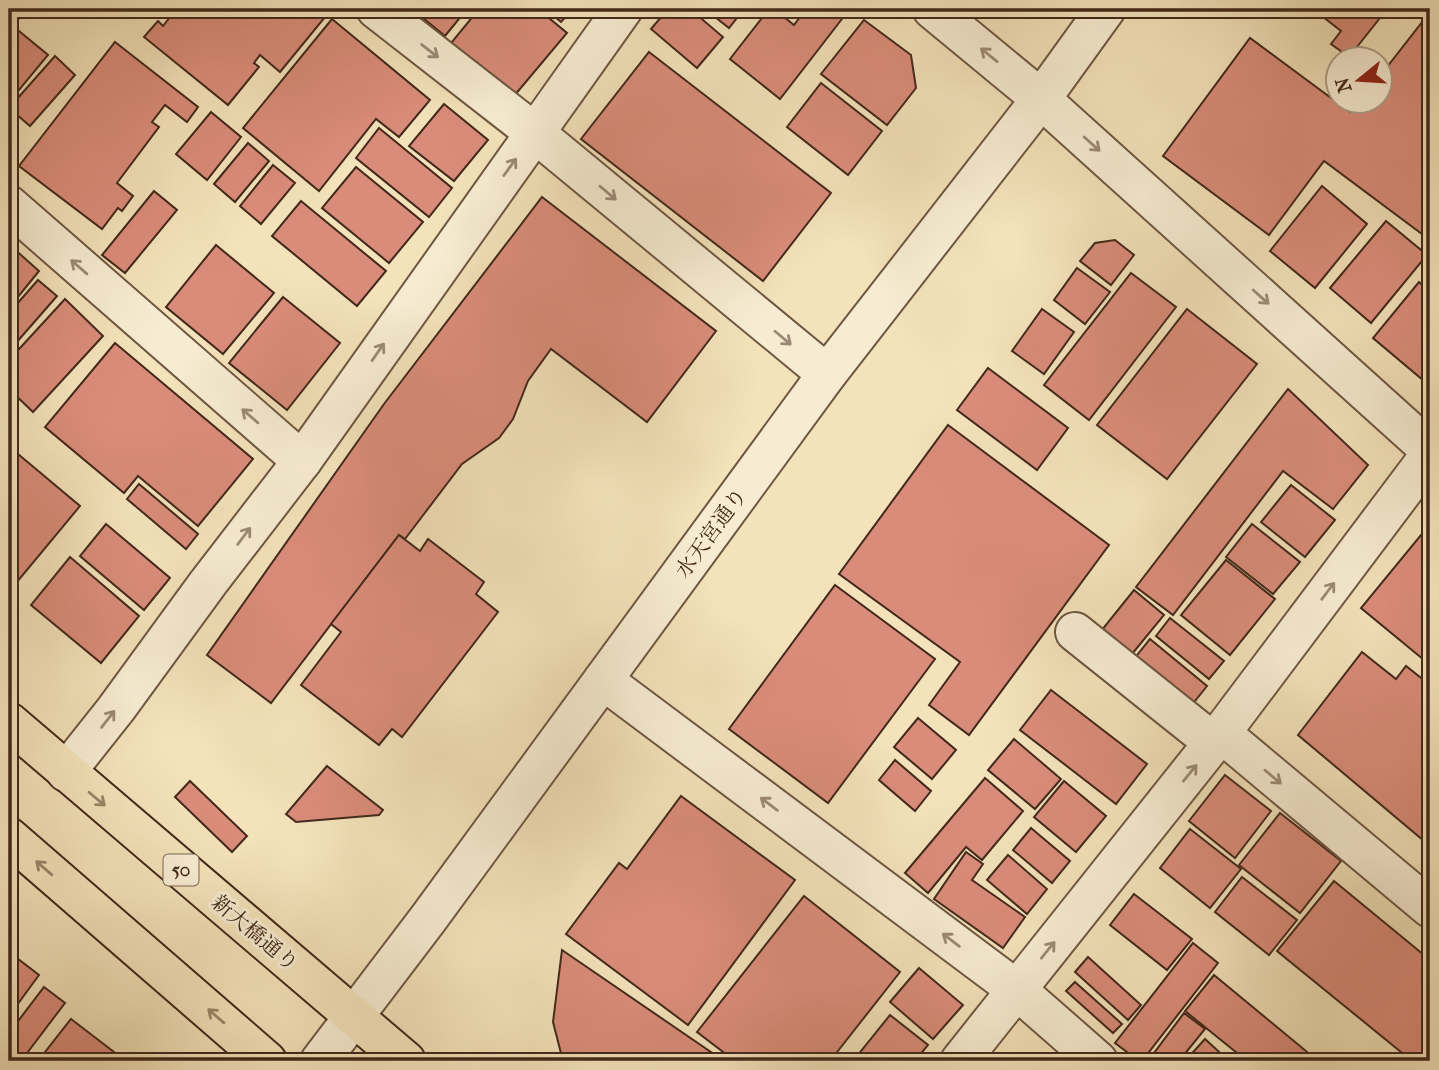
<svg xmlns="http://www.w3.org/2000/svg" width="1439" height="1070" font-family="'IM FELL French Canon','Noto Serif JP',serif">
<rect width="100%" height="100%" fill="#f3e2ba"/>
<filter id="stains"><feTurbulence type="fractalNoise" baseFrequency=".00286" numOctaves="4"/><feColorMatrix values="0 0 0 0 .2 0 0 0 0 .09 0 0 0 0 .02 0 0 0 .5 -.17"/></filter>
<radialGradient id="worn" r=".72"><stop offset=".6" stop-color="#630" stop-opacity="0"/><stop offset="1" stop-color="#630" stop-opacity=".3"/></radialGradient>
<g fill="#da8c7a" stroke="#42291a" stroke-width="2">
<path d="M9 9H28L9 29Z"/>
<path d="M159 9H327L330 11 280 72 260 55 254 63 259 67 228 105 144 37 158 21 163 26 170 17Z"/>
<path d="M412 9H467L445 36Z"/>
<path d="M479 9H538L567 33 514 96 451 43Z"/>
<path d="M545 9H573L561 22Z"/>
<path d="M668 9H690L723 37 697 68 651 29Z"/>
<path d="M705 9H744L729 28Z"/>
<path d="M769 9H774L794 25 806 9H837L845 15 780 99 730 59Z"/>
<path d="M1313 9H1387L1349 57 1331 44 1341 31Z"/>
<path d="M1430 12V240L1324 161 1269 235 1163 156 1250 38 1350 112 1359 102H1380V76Z"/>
<path d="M332 19 430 100 399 137 376 119 319 191 243 128Z"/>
<path d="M864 20 911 55 916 88 887 125 821 74Z"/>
<path d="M19 31 48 55 9 102V44Z"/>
<path d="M115 42 198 107 187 122 165 105 152 122 159 127 117 183 133 196 122 211 118 208 102 229 19 166Z"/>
<path d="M649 52 831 193 763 281 581 139Z"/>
<path d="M55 56 75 75 30 126 9 108Z"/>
<path d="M821 83 882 131 848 175 787 127Z"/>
<path d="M444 104 488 140 454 181 409 146Z"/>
<path d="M211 112 241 137 207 180 176 154Z"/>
<path d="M379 128 452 188 429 217 356 158Z"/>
<path d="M248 143 269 161 235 202 214 184Z"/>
<path d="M273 165 295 183 261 224 240 206Z"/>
<path d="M356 167 423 222 389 263 322 208Z"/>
<path d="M1322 186 1367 224 1315 288 1270 251Z"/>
<path d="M154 191 177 210 125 273 102 255Z"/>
<path d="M542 197 716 331 647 422 551 349 528 381 513 419 499 438 462 464 405 539 399 535 271 703 207 655 384 404Z"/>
<path d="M301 201 386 271 357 306 272 236Z"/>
<path d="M1386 221 1427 255 1371 323 1330 288Z"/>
<path d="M1115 240 1134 255 1111 285 1080 261 1095 243Z"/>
<path d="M216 245 274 293 223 354 166 307Z"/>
<path d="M12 247 39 271 9 308V251Z"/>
<path d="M1077 268 1110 292 1085 324 1054 300Z"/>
<path d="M1131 273 1176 307 1089 420 1044 385Z"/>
<path d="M38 280 57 296 9 351V313Z"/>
<path d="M1419 282 1430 292V386L1373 338Z"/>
<path d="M283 297 340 343 287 410 229 363Z"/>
<path d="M65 299 103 336 33 412 9 389V360Z"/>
<path d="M1042 309 1074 332 1044 374 1012 351Z"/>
<path d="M1187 309 1257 364 1167 479 1097 425Z"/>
<path d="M115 343 253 459 198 526 138 476 124 493 45 427Z"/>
<path d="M988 368 1068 428 1037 470 957 410Z"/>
<path d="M1288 389 1368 465 1333 509 1283 471 1173 615 1136 587Z"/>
<path d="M948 425 1109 545 969 735 929 705 960 662 839 574Z"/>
<path d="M12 449 80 506 12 588 9 585V453Z"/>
<path d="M139 484 198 534 186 549 127 499Z"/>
<path d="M1291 485 1335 520 1305 557 1261 522Z"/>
<path d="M106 524 170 578 144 610 80 556Z"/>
<path d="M1252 524 1300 562 1273 594 1226 557Z"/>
<path d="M1430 524V665L1361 608Z"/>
<path d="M399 535 420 551 428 539 484 582 476 594 498 612 402 737 392 729 379 745 301 685 341 632 331 624Z"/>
<path d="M70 557 139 616 101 663 31 605Z"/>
<path d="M1226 560 1275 599 1230 655 1181 615Z"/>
<path d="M835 585 935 659 828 803 729 729Z"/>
<path d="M1134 590 1164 615 1123 665 1093 641Z"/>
<path d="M1170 618 1224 661 1209 679 1156 636Z"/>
<path d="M1150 639 1207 686 1183 716 1126 669Z"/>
<path d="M1362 652 1396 679 1406 666 1430 685V846L1298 735Z"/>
<path d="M1051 690 1147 764 1116 804 1020 730Z"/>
<path d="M918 718 956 750 932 779 894 747Z"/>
<path d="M1014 739 1061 779 1035 809 988 770Z"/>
<path d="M895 760 931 791 915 811 879 780Z"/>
<path d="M327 766 383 810 379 815 296 822 286 814Z"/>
<path d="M1225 775 1271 811 1235 858 1189 821Z"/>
<path d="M985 778 1023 811 982 860 966 847 928 893 905 873Z"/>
<path d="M190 781 247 836 232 852 175 797Z"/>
<path d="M1064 781 1106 816 1076 852 1034 817Z"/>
<path d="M681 796 795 880 688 1025 566 934 619 863 627 869Z"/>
<path d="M1280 813 1341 861 1300 913 1239 865Z"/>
<path d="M1031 828 1070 861 1052 883 1013 850Z"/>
<path d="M1190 829 1241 869 1210 908 1160 868Z"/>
<path d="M966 852 983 864 972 880 1025 917 1003 948 934 899Z"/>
<path d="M1008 855 1047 889 1027 914 987 880Z"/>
<path d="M1242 877 1297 920 1269 955 1215 912Z"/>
<path d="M1334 881 1430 960V1057L1427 1061H1412L1277 951Z"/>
<path d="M1134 894 1192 939 1167 970 1110 925Z"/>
<path d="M804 896 900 972 830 1061H735L697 1032Z"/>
<path d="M1193 943 1218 963 1142 1061H1139L1115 1043Z"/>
<path d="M562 950 724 1061H563L553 1022Z"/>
<path d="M9 952 39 975 9 1016Z"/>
<path d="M1088 957 1141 1005 1128 1020 1075 972Z"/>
<path d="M919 968 963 1005 933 1039 890 1002Z"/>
<path d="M1214 975 1318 1061H1247L1185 1011Z"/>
<path d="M1075 982 1122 1024 1113 1033 1066 991Z"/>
<path d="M44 987 65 1003 21 1061H9V1033Z"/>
<path d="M1184 1013 1205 1029 1179 1061H1148Z"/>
<path d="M890 1015 928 1045 915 1061H853Z"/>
<path d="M71 1019 114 1052 108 1061H38Z"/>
<path d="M1205 1039 1229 1061H1185Z"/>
<path d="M1028 1054 1037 1061H1005L1009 1056Z"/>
</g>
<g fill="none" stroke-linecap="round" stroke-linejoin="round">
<defs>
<g id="minor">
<path d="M376 9 535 133 827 374"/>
<path d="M932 9 1041 99 1430 450"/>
<path d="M9 205 302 461"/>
<path d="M1075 632 1214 743"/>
<path d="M603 680 1017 990 1098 1061"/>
<path d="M1221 733 1430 908"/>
<path d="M66 772 116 709 208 583 302 461 623 9"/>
<path d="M320 1061 428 919 827 374 1041 99 1106 9"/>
<path d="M960 1061 1221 733 1430 455"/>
</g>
<g id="major">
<path d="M9 722 406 1061"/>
<path d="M9 837 267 1061"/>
</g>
</defs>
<use href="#minor" stroke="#6e5742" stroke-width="42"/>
<use href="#major" stroke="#42291a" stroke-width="42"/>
<use href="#minor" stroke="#f7ecd2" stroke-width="38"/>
<use href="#major" stroke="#f3e2ba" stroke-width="38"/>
</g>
<defs><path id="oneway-shaft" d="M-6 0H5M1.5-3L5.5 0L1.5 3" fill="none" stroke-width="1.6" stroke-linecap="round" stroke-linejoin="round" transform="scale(1.75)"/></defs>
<g stroke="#9c8a76">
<use href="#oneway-shaft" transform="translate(430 51) rotate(38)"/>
<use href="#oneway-shaft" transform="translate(989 55) rotate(-141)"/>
<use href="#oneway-shaft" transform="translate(1092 144) rotate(42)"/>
<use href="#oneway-shaft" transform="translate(510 167) rotate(-54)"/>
<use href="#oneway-shaft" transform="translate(608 193) rotate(40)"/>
<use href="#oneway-shaft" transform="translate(79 267) rotate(-139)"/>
<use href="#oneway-shaft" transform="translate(1261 297) rotate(42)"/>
<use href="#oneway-shaft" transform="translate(783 338) rotate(40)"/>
<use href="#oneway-shaft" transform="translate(378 352) rotate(-55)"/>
<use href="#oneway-shaft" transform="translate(250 416) rotate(-139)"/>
<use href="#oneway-shaft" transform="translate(244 536) rotate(-53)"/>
<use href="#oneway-shaft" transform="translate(1328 591) rotate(-53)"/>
<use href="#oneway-shaft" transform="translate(108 719) rotate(-52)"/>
<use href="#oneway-shaft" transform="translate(1190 773) rotate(-51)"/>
<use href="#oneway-shaft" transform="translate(1273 777) rotate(40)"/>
<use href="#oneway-shaft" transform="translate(769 804) rotate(-143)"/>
<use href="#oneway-shaft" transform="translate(951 940) rotate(-143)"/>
<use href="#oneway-shaft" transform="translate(1048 950) rotate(-51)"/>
</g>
<g stroke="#9a866a">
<use href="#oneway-shaft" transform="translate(97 799) rotate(40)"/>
<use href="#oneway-shaft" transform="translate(44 868) rotate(-139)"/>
<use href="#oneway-shaft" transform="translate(216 1016) rotate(-139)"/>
</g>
<g text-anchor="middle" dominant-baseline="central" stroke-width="6" stroke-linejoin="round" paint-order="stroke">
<rect fill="#f7ecd2" stroke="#786451" stroke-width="2" x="163.5" y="854.5" width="35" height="31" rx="5"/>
<g font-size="19" font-weight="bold" fill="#42291a">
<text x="181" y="870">50</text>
</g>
<g font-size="21" fill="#42291a" stroke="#f7ecd2">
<text transform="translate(711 533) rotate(-54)">水天宮通り</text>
<text transform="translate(255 933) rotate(40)">新大橋通り</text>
</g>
</g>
<rect width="1439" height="1070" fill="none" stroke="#f3e2ba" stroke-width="35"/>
<rect x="10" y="10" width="1418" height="1049" fill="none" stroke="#42291a" stroke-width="3.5"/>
<rect x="18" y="18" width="1404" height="1035" fill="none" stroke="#42291a" stroke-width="2"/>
<g transform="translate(1359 80) rotate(252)"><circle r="33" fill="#f7ecd2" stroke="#af9e88" stroke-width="2"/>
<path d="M0-5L12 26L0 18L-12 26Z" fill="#8f2418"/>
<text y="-10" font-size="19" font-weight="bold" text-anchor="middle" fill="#42291a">N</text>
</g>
<rect width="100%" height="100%" filter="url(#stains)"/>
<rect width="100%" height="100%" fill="url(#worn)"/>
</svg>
